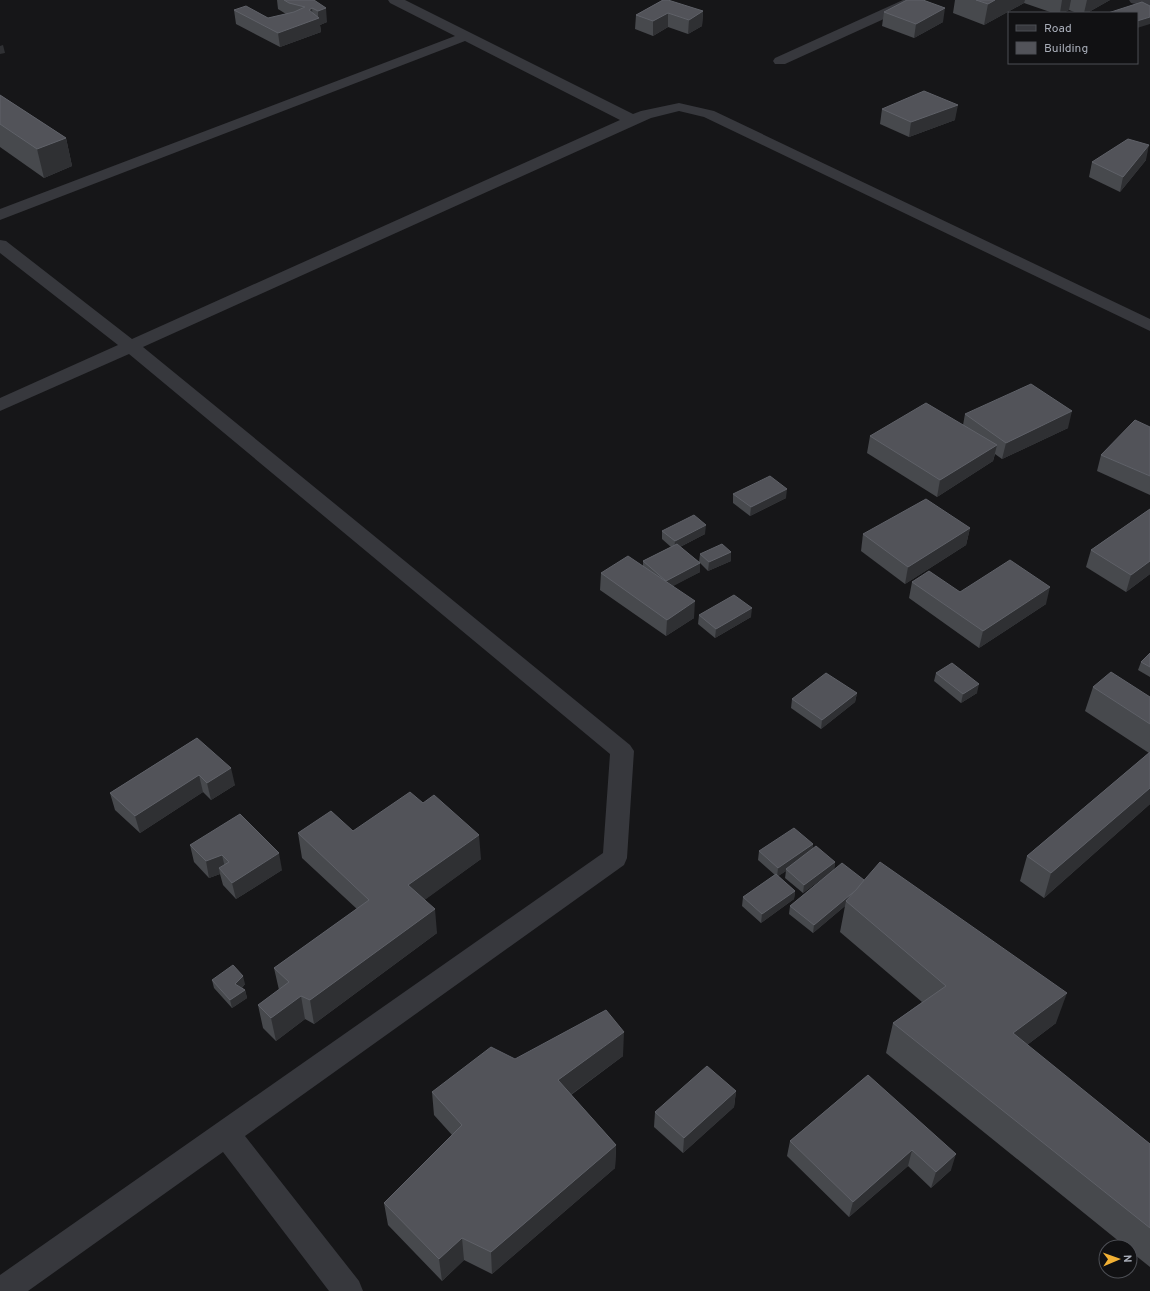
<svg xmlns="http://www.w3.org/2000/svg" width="1150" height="1291" font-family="Overpass,sans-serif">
<rect width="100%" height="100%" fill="#161618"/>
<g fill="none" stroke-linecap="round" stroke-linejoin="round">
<g fill="#37383d" fill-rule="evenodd">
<path d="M388 0H405L633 114 641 111 679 103 714 111 1150 319V331L704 117 679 111 651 118 143 347 630 745 634 751 627 858 624 865 245 1136 359 1281 363 1291H329L223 1152 28 1291H0V1275L603 853 610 754 129 354 0 411V398L118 345 0 253V240L6 241 132 339 620 120 465 41 0 220V209L455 36 390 3Z"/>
<path d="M903 0H921L919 3 785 64H775L773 61 775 58Z"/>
<path d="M1129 0H1150V7L1131 3Z"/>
</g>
</g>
<g fill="#47494d">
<path d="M277 0H314L327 22 320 25 321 32 280 47 236 24 234 10 268 18 286 14 278 9Z"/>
<path d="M663 0 703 11 702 26 688 34 668 27 653 36 635 29 636 15Z"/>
<path d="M955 0H1110L1087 13H1077L1069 10 1063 13H1053L1024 3 984 25 953 13Z"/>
<path d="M884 12 943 22 914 38 882 26Z"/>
<path d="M0 95 66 138 72 166 44 178 0 147Z"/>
<path d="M882 109 955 120 909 137 880 124Z"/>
<path d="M1146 160 1120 192 1089 177 1092 162Z"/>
<path d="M965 414 1068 428 1002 459 995 454 993 461 937 497 867 453 870 436 963 425Z"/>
<path d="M1150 427V495L1097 471 1101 455Z"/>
<path d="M733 494 786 498 750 516 733 503Z"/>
<path d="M1150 509V574L1126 592 1086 567 1091 550Z"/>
<path d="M970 528 966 545 905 584 861 551 863 534Z"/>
<path d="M662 531 705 534 680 547 699 562 700 554 731 552V561L708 571 700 563V572L672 586 694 618 666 636 600 590 601 573 643 566V561L671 547 662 539Z"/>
<path d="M912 582 960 592 1046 604 979 648 909 598Z"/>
<path d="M699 615 751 617 715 638 698 624Z"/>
<path d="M1150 653V677L1138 670 1141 662Z"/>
<path d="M936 673 977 693 961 703 934 681Z"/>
<path d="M1093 687 1150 697V804L1044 898 1020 881 1027 856 1149 753 1085 711Z"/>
<path d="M857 693 855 702 821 729 791 708 792 699Z"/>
<path d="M197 738 235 785 211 800 203 792 140 833 115 810 110 793Z"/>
<path d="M423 803 481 859 424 900 437 933 314 1024 305 1019 276 1041 263 1028 258 1005 279 990 274 968 357 909 302 858 298 833 353 831Z"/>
<path d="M813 844 812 850 835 862 834 870 1056 1023 1027 1045 1150 1144V1267L1130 1251V1247H1126L886 1053 893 1023 922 1002 840 932 845 906 813 933 789 914 790 906 831 872 803 893 785 878 786 871 778 876 795 891 794 899 761 923 742 906 743 897 775 875 758 860 759 851Z"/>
<path d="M190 845 282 870 236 899 223 885 220 874 209 878 194 862Z"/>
<path d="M212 980 245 984 242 988 245 990 247 998 232 1008 214 988Z"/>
<path d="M623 1056 571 1095 616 1145 615 1168 492 1274 464 1260 442 1281 388 1225 384 1203 452 1135 434 1115 432 1092 515 1059Z"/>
<path d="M868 1075 951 1170 931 1188 908 1166 849 1217 787 1156 790 1141Z"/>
<path d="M736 1091 734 1107 683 1153 654 1127 655 1112Z"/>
</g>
<g fill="#2f3033">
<path d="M995 0H1025L1024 3 984 25 988 4Z"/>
<path d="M1062 0H1071L1069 10 1063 13H1060Z"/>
<path d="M1087 0H1110L1087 13H1084Z"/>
<path d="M312 8 313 20 318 18V11L326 8 327 22 320 25 321 32 280 47 278 33Z"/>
<path d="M945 8 943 22 914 38 916 24Z"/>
<path d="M703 11 702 26 688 34 689 20Z"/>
<path d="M668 13V27L653 36V21Z"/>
<path d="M1150 17V24L1137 28V21Z"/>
<path d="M3 45 5 53 0 54V46Z"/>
<path d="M958 105 955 120 909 137 911 122Z"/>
<path d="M66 138 72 166 44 178 37 149Z"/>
<path d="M1149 145 1146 160 1120 192 1123 177Z"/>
<path d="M1072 411 1068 428 1002 459 1006 443Z"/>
<path d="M997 445 993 461 937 497 940 480Z"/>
<path d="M787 489 786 498 750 516 751 507Z"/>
<path d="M706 525 705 534 674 550 675 541Z"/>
<path d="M970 528 966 545 905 584 908 567Z"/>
<path d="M731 552V561L708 571 709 562Z"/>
<path d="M1150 561V574L1126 592 1131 575Z"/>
<path d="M700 563V572L666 590V581Z"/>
<path d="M1050 587 1046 604 979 648 983 631Z"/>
<path d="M695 601 694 618 666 636 667 620Z"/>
<path d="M752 608 751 617 715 638 716 629Z"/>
<path d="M979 684 977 693 961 703 963 694Z"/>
<path d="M857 693 855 702 821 729 822 720Z"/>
<path d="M231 768 235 785 211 800 207 783Z"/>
<path d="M199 775 203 792 140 833 135 816Z"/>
<path d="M1150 788V804L1044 898 1051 873Z"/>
<path d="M479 835 481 859 411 910 408 885Z"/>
<path d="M813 844 811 853 786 869V871L777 877 778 868Z"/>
<path d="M279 853 282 870 236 899 232 883Z"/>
<path d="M222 855 226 872 219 868 220 874 209 878 206 861Z"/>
<path d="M835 862 834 870 803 893 804 885Z"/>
<path d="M866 881 846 901 845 906 813 933 814 925Z"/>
<path d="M795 891 794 899 761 923 762 914Z"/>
<path d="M435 909 437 933 314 1024 310 1000Z"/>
<path d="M243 976 245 984 237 993 235 984Z"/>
<path d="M245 990 247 998 232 1008 230 1000Z"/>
<path d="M1067 993 1056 1023 1003 1063 1013 1033Z"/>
<path d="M301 996 305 1019 276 1041 271 1018Z"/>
<path d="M624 1032 623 1056 558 1104V1080Z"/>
<path d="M736 1091 734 1107 683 1153 684 1138Z"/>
<path d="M616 1145 615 1168 492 1274 491 1252Z"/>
<path d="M912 1150 908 1166 849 1217 853 1202Z"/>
<path d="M956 1154 951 1170 931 1188 936 1172Z"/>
<path d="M462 1238 464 1260 442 1281 439 1259Z"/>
</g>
<g fill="#525359" stroke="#5f6168">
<path d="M284 0H314L326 8 318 11 312 8 309 10 319 18 278 33 234 10 246 6 268 18 294 12 305 7 289 3Z"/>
<path d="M663 0H668L703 11 689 20 668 13 653 21 636 15Z"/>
<path d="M907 0H923L945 8 916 24 884 12Z"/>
<path d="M976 0H995L988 4Z"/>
<path d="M1142 2 1150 6V17L1137 21V13H1108Z"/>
<path d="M924 91 958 105 911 122 882 109Z"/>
<path d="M0 95 66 138 37 149 0 124Z"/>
<path d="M1128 139 1149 145 1123 177 1092 162Z"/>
<path d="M1031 384 1072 411 1006 443 965 414Z"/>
<path d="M926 403 997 445 940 480 870 436Z"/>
<path d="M1135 420 1150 427V476L1101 455Z"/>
<path d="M770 476 787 489 751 507 733 494Z"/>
<path d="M926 499 970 528 908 567 863 534Z"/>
<path d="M1150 509V561L1131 575 1091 550Z"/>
<path d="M694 515 706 525 675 541 662 531Z"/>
<path d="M677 544 700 563 666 581 643 561Z"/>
<path d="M722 544 731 552 709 562 700 554Z"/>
<path d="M628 556 695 601 667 620 601 573Z"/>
<path d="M1010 560 1050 587 983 631 912 582 929 571 960 592Z"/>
<path d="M734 595 752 608 716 629 699 615Z"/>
<path d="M1150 653V667L1141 662Z"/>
<path d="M952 663 979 684 963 694 936 673Z"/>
<path d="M1111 672 1150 697V724L1093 687Z"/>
<path d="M826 673 857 693 822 720 792 699Z"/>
<path d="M197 738 231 768 207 783 199 775 135 816 110 793Z"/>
<path d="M1150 752V788L1051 873 1027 856Z"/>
<path d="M410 792 423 803 434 795 479 835 408 885 435 909 310 1000 301 996 271 1018 258 1005 289 982 274 968 369 900 298 833 331 811 353 831Z"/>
<path d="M240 814 279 853 232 883 219 868 229 862 222 855 206 861 190 845Z"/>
<path d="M794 828 813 844 778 868 759 851Z"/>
<path d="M816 846 835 862 804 885 786 869Z"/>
<path d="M880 862 1067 993 1013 1033 1150 1144V1228L893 1023 946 986 846 901Z"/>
<path d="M842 863 864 880 856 890 814 925 790 906Z"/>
<path d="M776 874 795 891 762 914 743 897Z"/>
<path d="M233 965 243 976 235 984 245 990 230 1000 212 980Z"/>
<path d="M606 1010 624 1032 558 1080 616 1145 491 1252 462 1238 439 1259 384 1203 462 1125 432 1092 491 1047 515 1059Z"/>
<path d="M707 1066 736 1091 684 1138 655 1112Z"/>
<path d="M868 1075 956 1154 936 1172 912 1150 853 1202 790 1141Z"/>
</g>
<rect x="1008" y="12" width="130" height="52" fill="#111113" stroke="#4d4f55"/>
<rect x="1016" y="25" width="20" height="6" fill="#37383d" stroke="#4d4f55"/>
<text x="1044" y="32" font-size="12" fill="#a8adb8">Road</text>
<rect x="1016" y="42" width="20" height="12" fill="#525359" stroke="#4d4f55"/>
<text x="1044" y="52" font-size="12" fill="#a8adb8">Building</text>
<g transform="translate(1118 1259) rotate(88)"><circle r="19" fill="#111113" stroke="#4d4f55"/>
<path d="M0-3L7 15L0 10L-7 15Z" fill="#f2b134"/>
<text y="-6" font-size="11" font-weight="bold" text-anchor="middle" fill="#a8adb8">N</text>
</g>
</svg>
